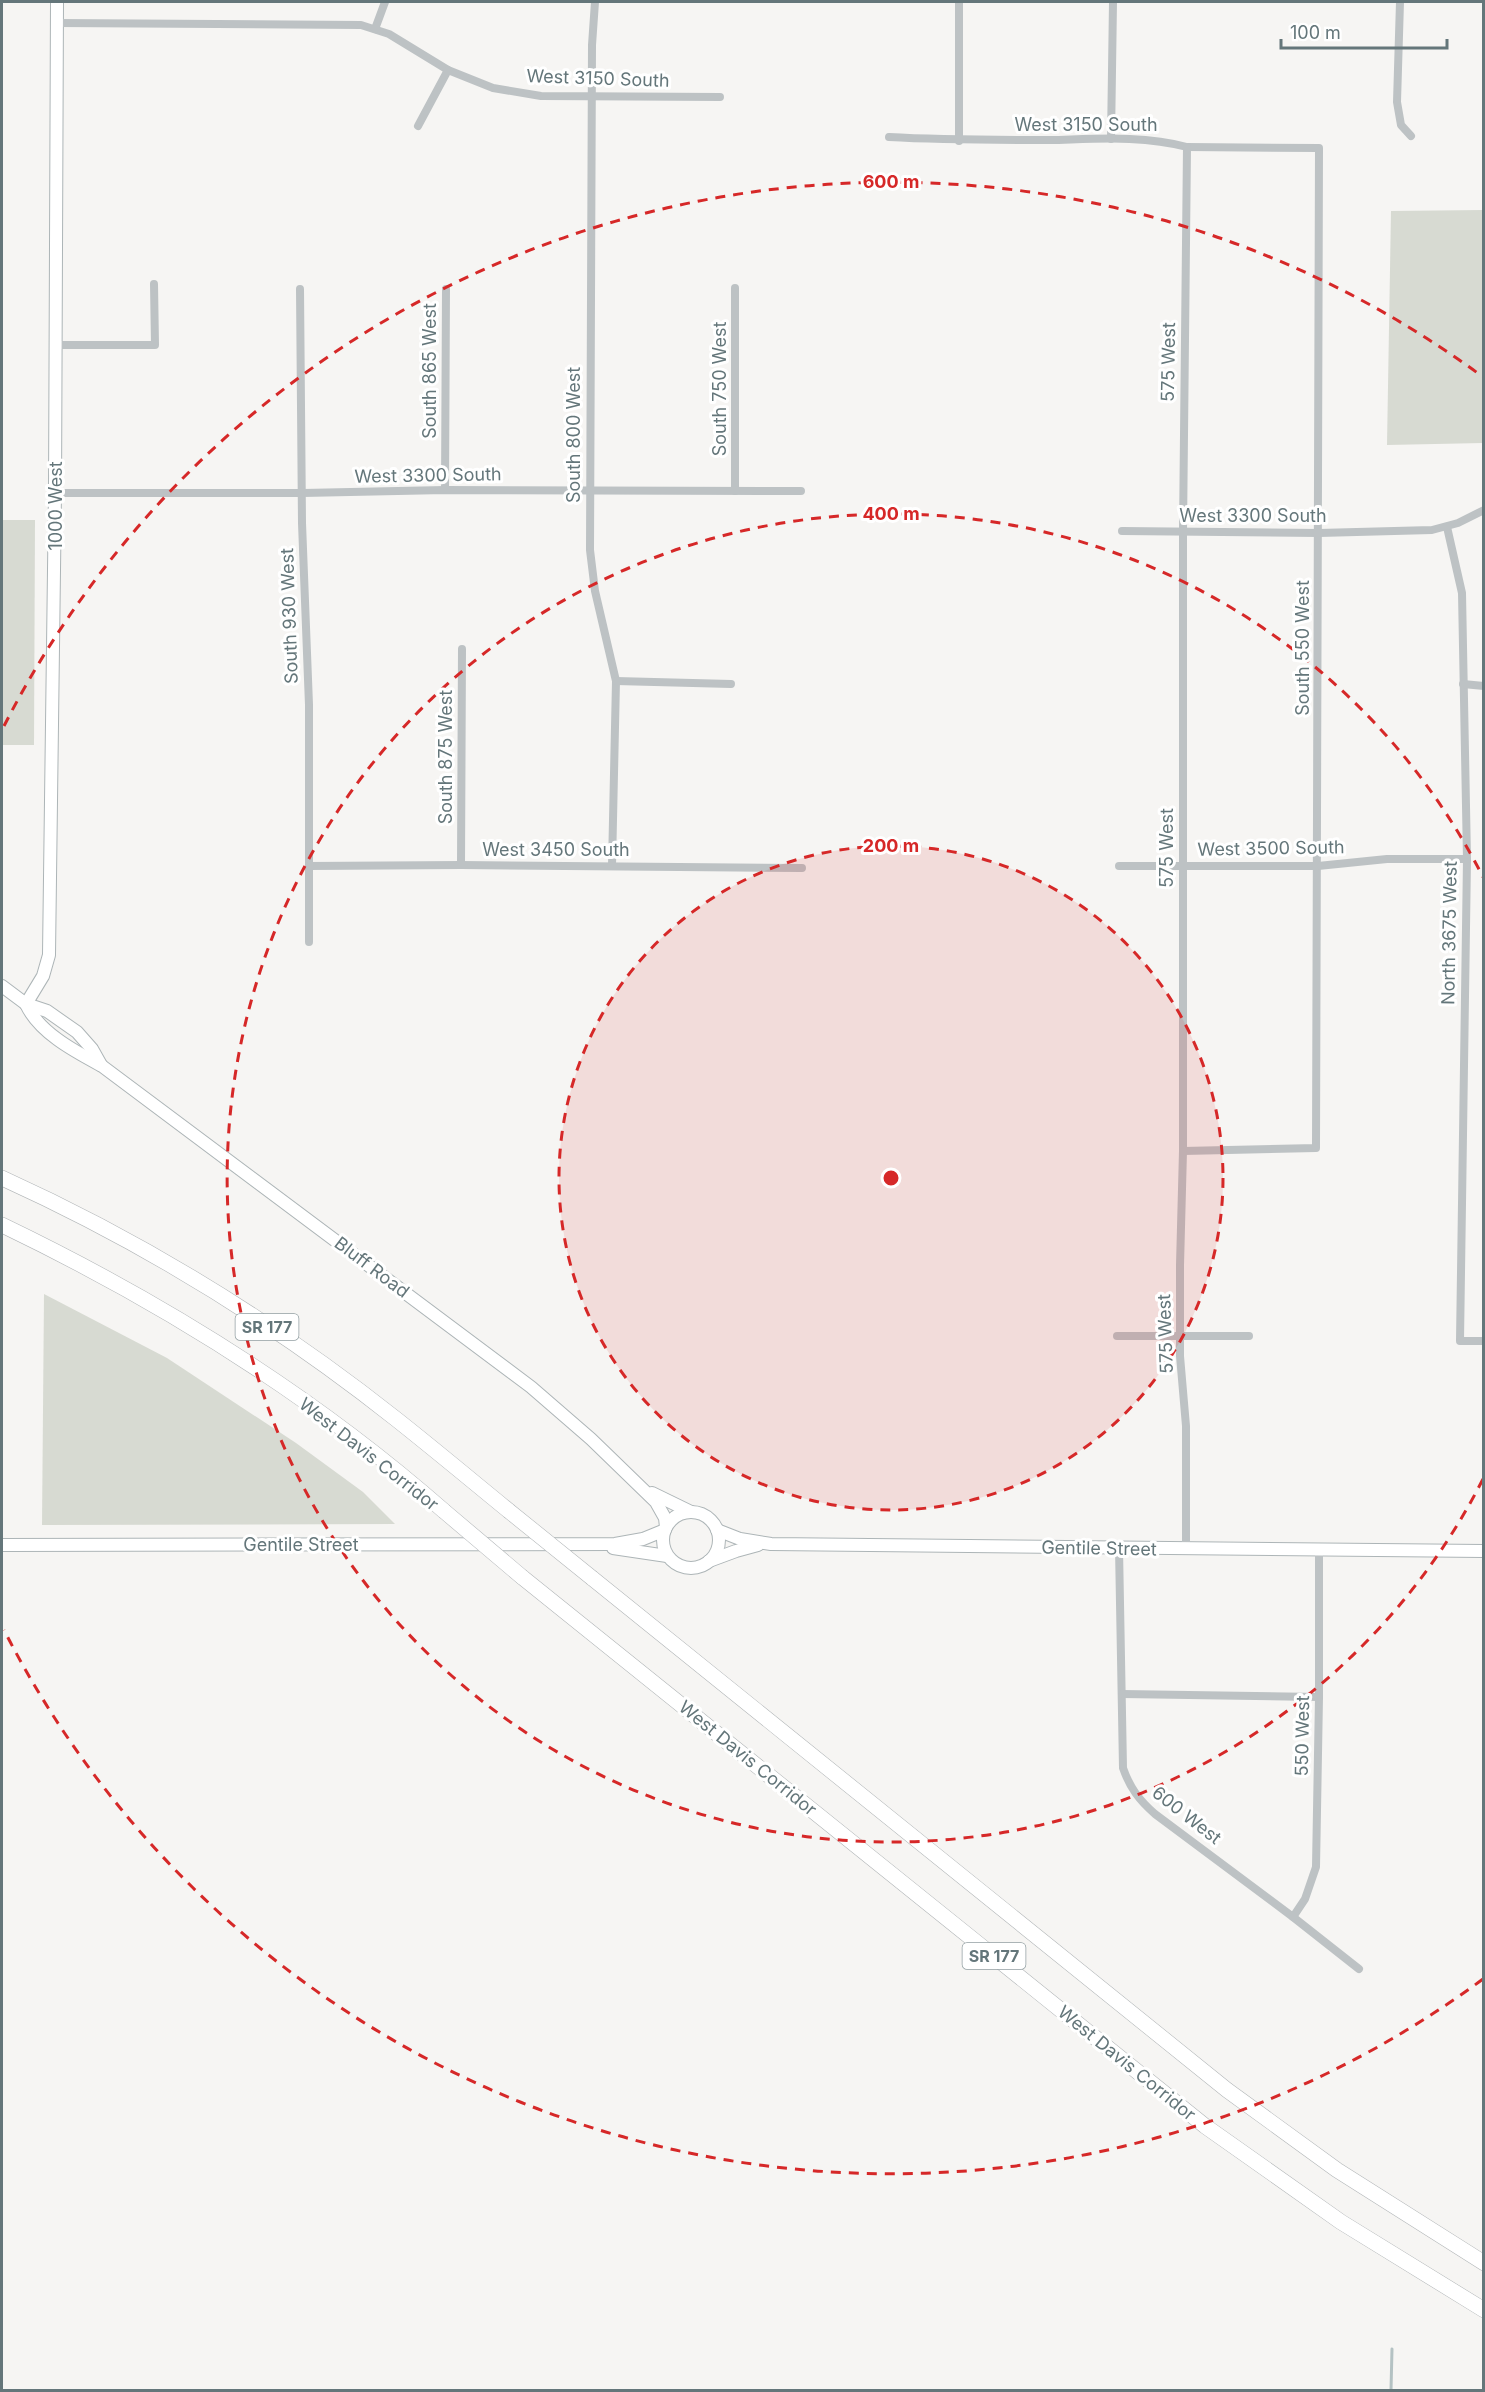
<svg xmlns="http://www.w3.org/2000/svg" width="1485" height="2392" font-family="Inter,sans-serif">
<rect width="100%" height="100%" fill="#f6f5f3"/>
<g fill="#d7dad2">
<path d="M1483 210V443L1387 445 1391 211Z"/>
<path d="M2 520H35L34 745H2Z"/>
<path d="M44 1294 167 1358 296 1443 363 1492 395 1524 42 1525Z"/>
</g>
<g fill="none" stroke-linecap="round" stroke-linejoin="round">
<path stroke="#b4c2c3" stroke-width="3" d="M1391 2390 1392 2349"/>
<defs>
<g id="secondary">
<path d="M2 986 26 1004 47 1011 77 1032 92 1049 101 1065"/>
<path d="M26 1004 43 976 49 955 55 493 57 2"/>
<path d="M26 1004C39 1033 76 1052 102 1066L531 1387 591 1439 656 1502 665 1518 666 1527"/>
<path d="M652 1493 691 1512"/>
<circle cx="691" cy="1540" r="28"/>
<path d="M717 1530 740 1539 771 1544 1484 1551"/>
<path d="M2 1545 615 1544 643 1539 665 1530"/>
<path d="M613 1548 667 1556"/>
<path d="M709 1561 736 1551 758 1545"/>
</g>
<g id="highway">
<path d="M2 1178C141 1241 276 1324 396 1419 434 1449 471 1480 509 1511"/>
<path d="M2 1225C160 1301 312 1395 444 1511"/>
<path d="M522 1577 1205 2126 1341 2222 1484 2310"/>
<path d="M592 1578 1227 2090 1337 2170 1484 2263"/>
</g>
</defs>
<use href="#secondary" stroke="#adb5b7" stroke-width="14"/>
<use href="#highway" stroke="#b1b5b7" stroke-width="16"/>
<g stroke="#bdc2c4" stroke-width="8">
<path d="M595 2 592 45 590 550 595 591 616 681 612 866"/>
<path d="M1400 2 1397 102 1401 125 1411 136"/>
<path d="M58 23 361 25 389 34 448 70 493 88 541 96 720 97"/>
<path d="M375 29 385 2"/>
<path d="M418 126 448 70"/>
<path d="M889 137C942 140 996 140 1050 140 1095 139 1143 135 1187 147L1319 148 1316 1148 1183 1151"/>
<path d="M1111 139 1113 2"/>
<path d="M959 141V2"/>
<path d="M300 289 302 523 309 705V942"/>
<path d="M55 345H155L154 284"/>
<path d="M445 490 446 289"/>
<path d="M735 491V288"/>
<path d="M55 493H303L445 490 801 491"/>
<path d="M1447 527 1462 593 1467 859 1460 1341H1484"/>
<path d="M1122 531 1319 533 1432 530 1458 523 1484 510"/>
<path d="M616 681 731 684"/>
<path d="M1463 684 1484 686"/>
<path d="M461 865 462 649"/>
<path d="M309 866 461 865 802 868"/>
<path d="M1119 866H1318L1387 859H1467"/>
<path d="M1117 1336H1249"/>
<path d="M1119 1548 1123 1768C1130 1788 1139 1800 1155 1814L1293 1917 1359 1969"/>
<path d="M1186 1549V1426L1180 1356V1265L1183 1151V531L1187 147"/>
<path d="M1122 1694 1319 1697"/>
<path d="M1293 1917 1305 1899 1316 1867 1319 1697V1550"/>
</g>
<use href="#secondary" stroke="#fff" stroke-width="12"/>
<use href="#highway" stroke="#fff" stroke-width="15"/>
<defs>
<g id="highway-bridge">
<path d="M444 1511 522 1577"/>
<path d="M509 1511 592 1578"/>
</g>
</defs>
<use href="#highway-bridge" stroke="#b1b5b7" stroke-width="16" stroke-linecap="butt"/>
<use href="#highway-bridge" stroke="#fff" stroke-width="15"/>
</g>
<circle cx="891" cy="1178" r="332" fill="#d62828" fill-opacity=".12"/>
<g fill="none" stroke="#d62828" stroke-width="3" stroke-dasharray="10 8">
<circle cx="891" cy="1178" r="332"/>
<path d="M1483 1479A664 664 0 1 1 1483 877"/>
<path d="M1483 1979A996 996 0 0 1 4 1630M4 726A996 996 0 0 1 1483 377"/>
</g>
<g text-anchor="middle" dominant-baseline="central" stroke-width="6" stroke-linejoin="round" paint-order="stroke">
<g fill="#fff" stroke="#929fa2" stroke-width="1.5">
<rect x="235.5" y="1314" width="63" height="26" rx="4.5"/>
<rect x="962.5" y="1943" width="63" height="26" rx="4.5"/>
</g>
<g font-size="16" font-weight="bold" fill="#64767a">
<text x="267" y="1327">SR 177</text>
<text x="994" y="1956">SR 177</text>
</g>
<g font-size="18" fill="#64767a" stroke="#fff">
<text transform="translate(598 78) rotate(2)">West 3150 South</text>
<text x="1086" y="124">West 3150 South</text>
<text transform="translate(1168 362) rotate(-89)">575 West</text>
<text transform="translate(429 371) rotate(-90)">South 865 West</text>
<text transform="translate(719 389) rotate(-90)">South 750 West</text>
<text transform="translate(573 435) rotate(-90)">South 800 West</text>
<text transform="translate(428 475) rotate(-1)">West 3300 South</text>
<text transform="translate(55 506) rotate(-90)">1000 West</text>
<text x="1253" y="515">West 3300 South</text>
<text transform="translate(289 616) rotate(-92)">South 930 West</text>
<text transform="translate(1302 648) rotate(-90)">South 550 West</text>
<text transform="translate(445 757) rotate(-90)">South 875 West</text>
<text transform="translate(1166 848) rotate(-90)">575 West</text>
<text transform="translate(1271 848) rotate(-1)">West 3500 South</text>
<text x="556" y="849">West 3450 South</text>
<text transform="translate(1449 933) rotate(-89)">North 3675 West</text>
<text transform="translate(372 1267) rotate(37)">Bluff Road</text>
<text transform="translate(1165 1334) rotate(-92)">575 West</text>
<text transform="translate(369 1454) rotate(38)">West Davis Corridor</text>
<text x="301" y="1544">Gentile Street</text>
<text transform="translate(1099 1548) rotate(1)">Gentile Street</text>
<text transform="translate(1302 1736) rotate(-89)">550 West</text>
<text transform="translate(748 1758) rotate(39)">West Davis Corridor</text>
<text transform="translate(1187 1815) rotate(38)">600 West</text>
<text transform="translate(1127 2063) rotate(39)">West Davis Corridor</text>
</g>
</g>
<circle cx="891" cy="1178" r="9" fill="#d62828" stroke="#fff" stroke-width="3"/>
<g font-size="18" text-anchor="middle" font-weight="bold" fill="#d62828" stroke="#fff" stroke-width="6" stroke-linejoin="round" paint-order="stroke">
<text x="891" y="188">600 m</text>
<text x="891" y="520">400 m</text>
<text x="891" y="852">200 m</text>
</g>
<rect width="1485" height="2392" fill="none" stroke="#64767a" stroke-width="6"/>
<path d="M1281 39v9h166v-9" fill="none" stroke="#64767a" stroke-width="3"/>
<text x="1290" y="39" font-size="18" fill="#64767a" stroke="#ffffff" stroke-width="4.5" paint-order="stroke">100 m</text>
</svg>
